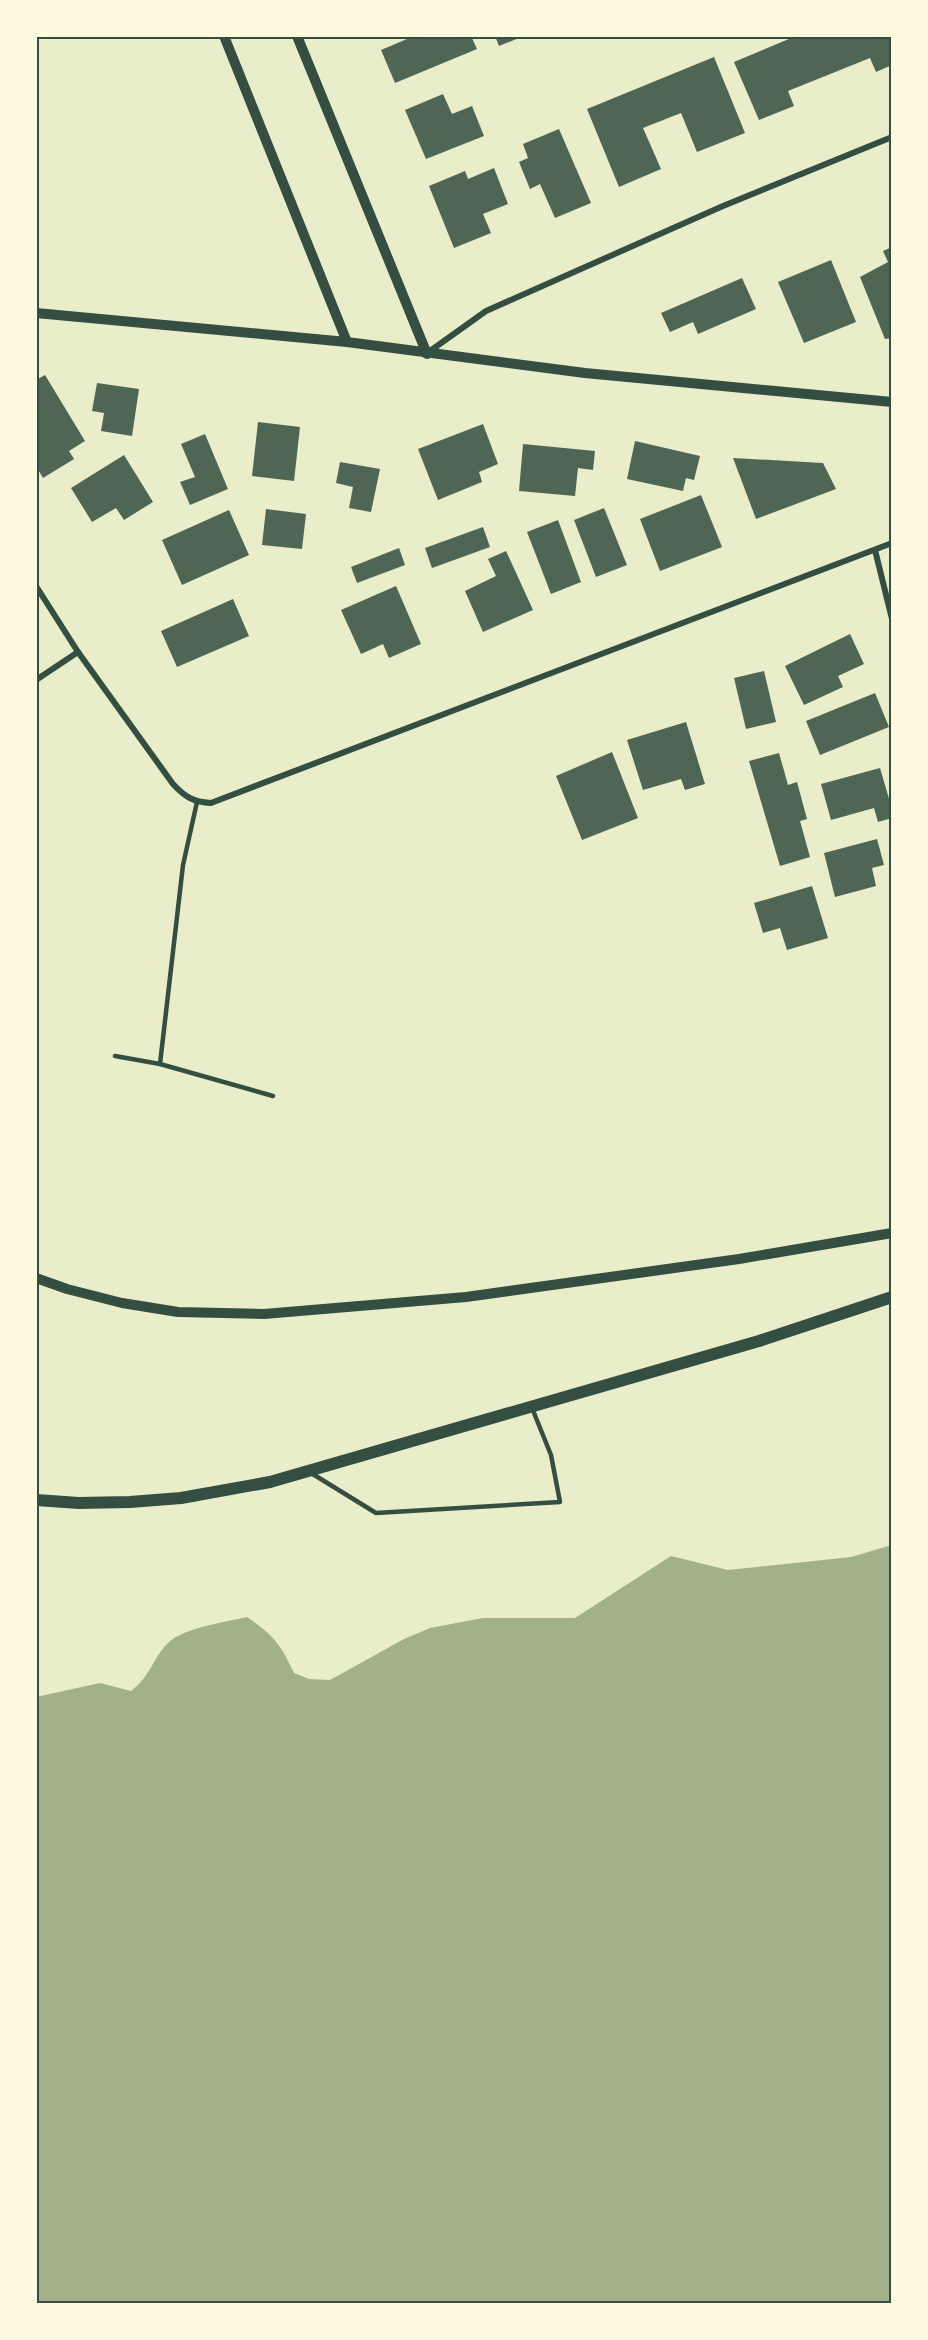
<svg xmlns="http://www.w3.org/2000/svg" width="928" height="2340" font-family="'Zilla Slab',serif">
<rect width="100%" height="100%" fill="#e9edc9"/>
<path fill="#a3b18a" d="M892 1545V2304H36V1697L100 1683 131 1691C150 1677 153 1658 168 1643 183 1628 226 1622 247 1617 273 1635 281 1644 294 1673L309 1679 330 1680 404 1639 430 1628 483 1618H575L671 1556 728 1570 851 1557Z"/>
<g fill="#4f6655">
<path d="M414 36H471L477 49 395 83 381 50Z"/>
<path d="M495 36H524L499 46Z"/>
<path d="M796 36H892V65L876 72 870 58 788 91 794 106 759 120 734 62Z"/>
<path d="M714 57 745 133 697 152 681 113 643 128 661 169 619 187 587 109Z"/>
<path d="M443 94 452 114 472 106 484 136 426 159 405 110Z"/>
<path d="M559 129 591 203 555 218 540 184 530 189 519 162 528 158 523 144Z"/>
<path d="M494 168 508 204 483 214 491 233 454 248 429 186 465 171 468 179Z"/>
<path d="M892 247V338L885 339 860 277 888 262 883 251Z"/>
<path d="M831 260 856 322 804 343 778 282Z"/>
<path d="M742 278 756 309 698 334 693 322 670 332 661 313Z"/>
<path d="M45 375 85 441 69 451 74 459 43 478 36 466V380Z"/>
<path d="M97 383 139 389 132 436 101 431 104 413 92 411Z"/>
<path d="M258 422 300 427 294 481 252 476Z"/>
<path d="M483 424 498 464 479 472 482 482 438 500 418 449Z"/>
<path d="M205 434 228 489 190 505 180 482 195 477 181 444Z"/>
<path d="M635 441 700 456 694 480 686 478 683 491 627 479Z"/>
<path d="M523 444 595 451 593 470 578 468 575 496 519 491Z"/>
<path d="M124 455 153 502 124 520 116 508 92 522 71 488Z"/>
<path d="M733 458 823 463 836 489 756 519Z"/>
<path d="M340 462 380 469 371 512 349 508 353 487 336 483Z"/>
<path d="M701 495 722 547 660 571 640 519Z"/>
<path d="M604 508 627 565 596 577 574 520Z"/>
<path d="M266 509 306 514 302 549 262 545Z"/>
<path d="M229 510 249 555 182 585 162 540Z"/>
<path d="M558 520 581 582 551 594 527 532Z"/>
<path d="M483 527 490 547 432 568 425 548Z"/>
<path d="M399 548 405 565 357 583 351 567Z"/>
<path d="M506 551 533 610 483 632 465 591 496 576 488 559Z"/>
<path d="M396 586 421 644 389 658 383 644 361 654 341 610Z"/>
<path d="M233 599 249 636 177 667 161 631Z"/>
<path d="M850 634 864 664 838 676 843 687 804 705 785 666Z"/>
<path d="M764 671 776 722 746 729 734 678Z"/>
<path d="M875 693 889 727 820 755 806 721Z"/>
<path d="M686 722 705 784 685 790 681 779 643 790 627 740Z"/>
<path d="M612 752 638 818 582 840 556 776Z"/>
<path d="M779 753 788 785 797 782 807 819 800 821 810 857 780 866 749 761Z"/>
<path d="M880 768 892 809V818L878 822 874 808 831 820 821 784Z"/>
<path d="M877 839 884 865 872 868 876 886 835 897 824 853Z"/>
<path d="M812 886 828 938 787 950 780 928 763 933 754 903Z"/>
</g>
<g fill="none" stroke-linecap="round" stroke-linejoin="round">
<g stroke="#344e41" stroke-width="4.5">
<path d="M115 1056 160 1064 273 1096"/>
<path d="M160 1064 183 865 197 802"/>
<path d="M311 1473 376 1513 560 1502 551 1455 532 1408"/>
</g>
<g stroke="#344e41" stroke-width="6">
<path d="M430 351 486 311 723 206 892 137"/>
<path d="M875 550 892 619"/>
<path d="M36 586 78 652 173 784C185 797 193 802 211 803L892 543"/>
<path d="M36 680 78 652"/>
</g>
<g stroke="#344e41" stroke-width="10">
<path d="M224 36 347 342"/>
<path d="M297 36 427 354"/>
<path d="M36 313 347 342 585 373 892 402"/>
<path d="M36 1278 67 1289 122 1303 178 1312 264 1314 466 1297 739 1259 892 1233"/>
</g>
<path stroke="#344e41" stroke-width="12" d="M36 1500 79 1503 130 1502 181 1498 270 1482 759 1341 892 1297"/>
</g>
<rect width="928" height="2340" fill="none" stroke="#fefae0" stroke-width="75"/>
<rect x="38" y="38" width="852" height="2264" fill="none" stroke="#344e41" stroke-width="2"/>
</svg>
